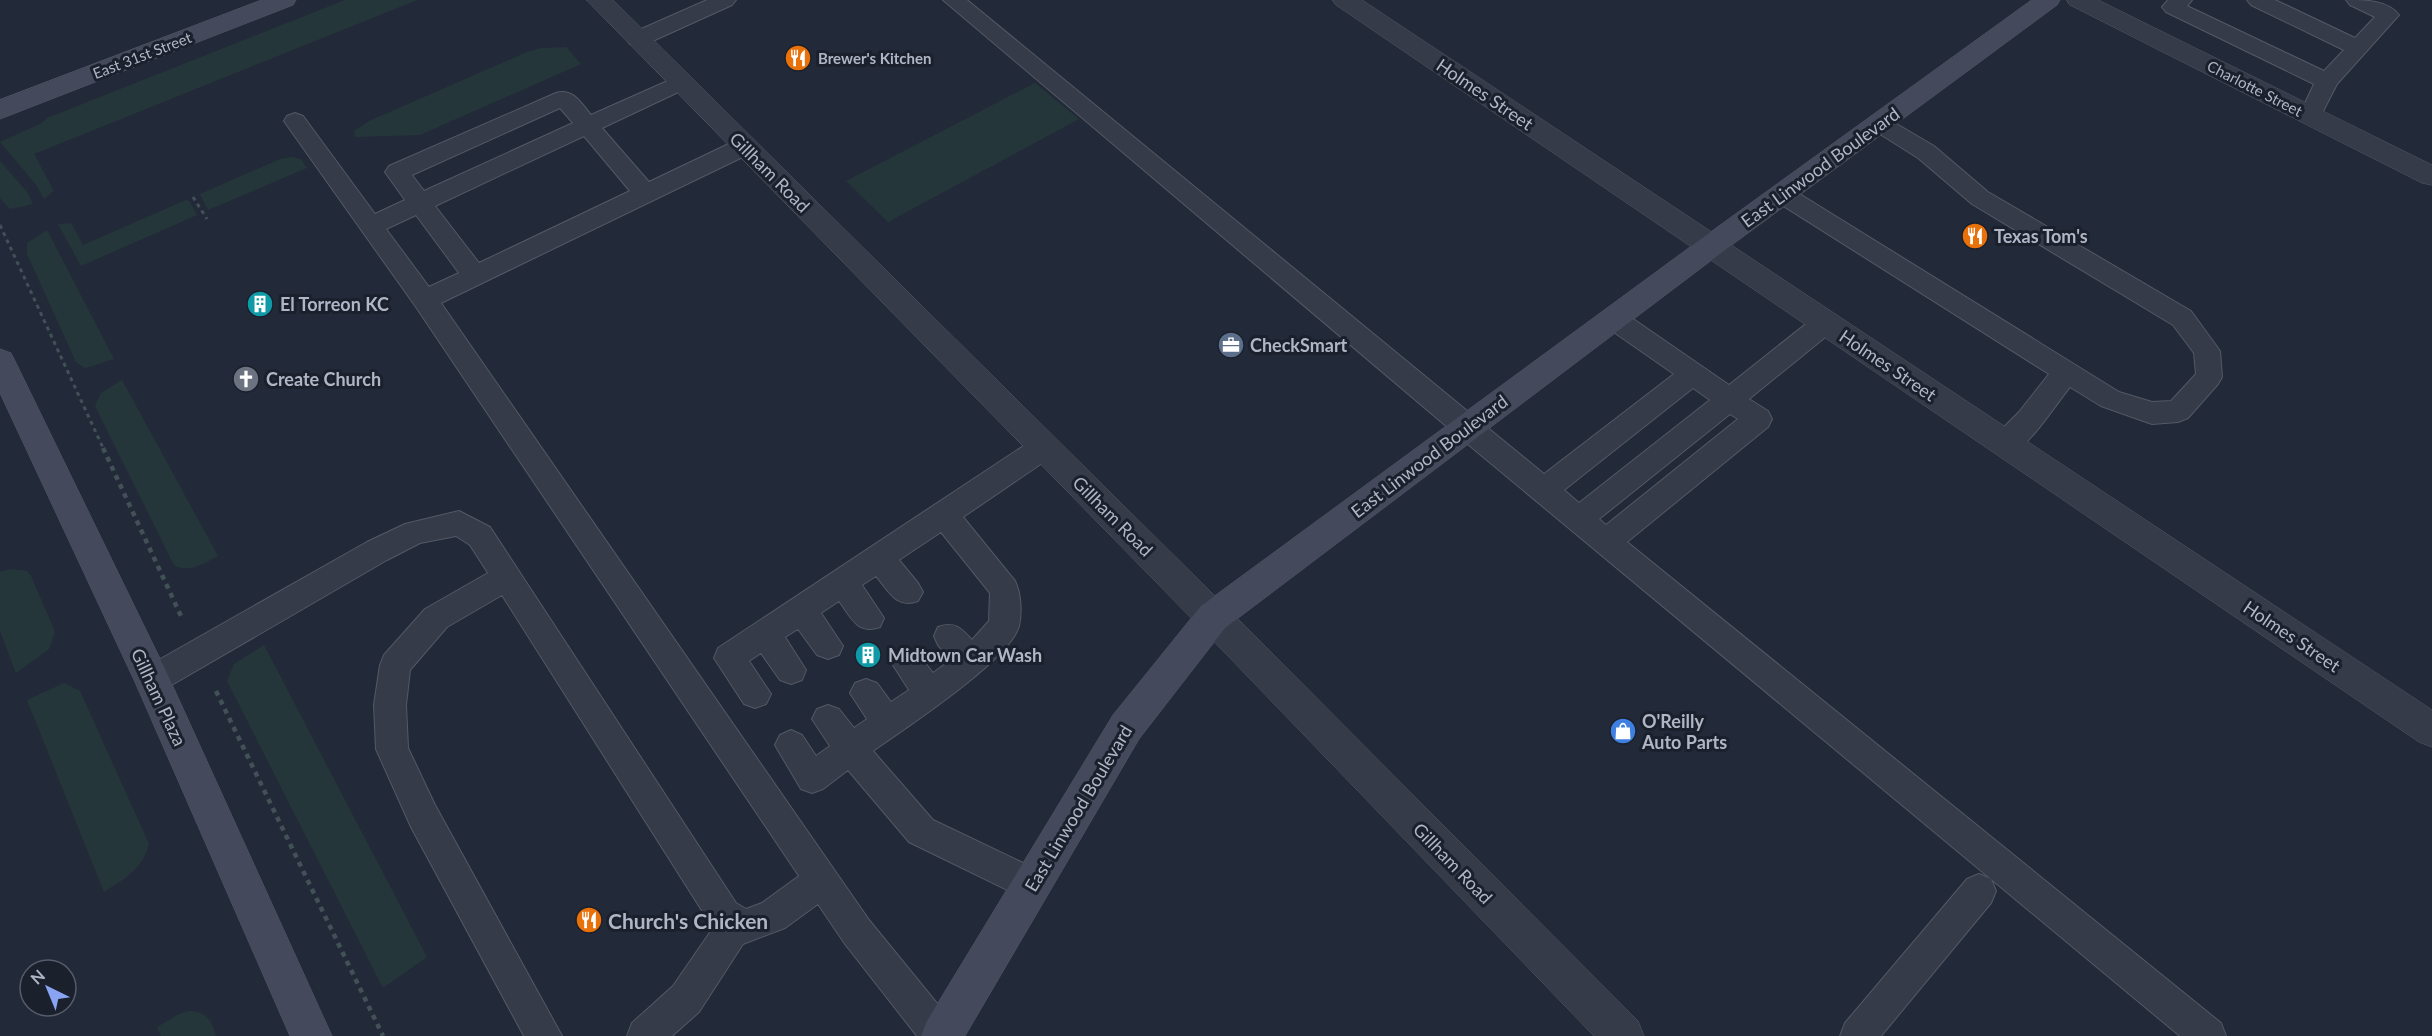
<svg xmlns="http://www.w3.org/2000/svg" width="2432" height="1036" font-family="Lato,sans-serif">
<rect width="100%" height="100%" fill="#222938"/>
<g fill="#25363a">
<path d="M345 0H417L34 154 54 191 44 199 37 186 0 142 42 123 47 118Z"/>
<path d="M566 47 581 64 420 135 355 137 354 131 369 121 527 52 541 48Z"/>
<path d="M1035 83 1079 119 888 222 846 181Z"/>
<path d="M291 157 301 159 307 168 208 210 200 194 280 159Z"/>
<path d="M0 161 27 192 33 204 10 209 0 198Z"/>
<path d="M186 200 190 202 197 215 81 266 58 224 71 223 83 245Z"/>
<path d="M47 230 114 359 85 368 76 362 27 254V243Z"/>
<path d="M122 380 218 556C205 563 188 574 174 565L95 406 101 393Z"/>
<path d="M10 569 27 571 31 576 55 632 49 649 16 673 0 631V572Z"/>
<path d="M264 645 427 957 383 988 227 681 234 664Z"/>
<path d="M64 683 80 691 149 844C143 869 124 879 104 892L27 700Z"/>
<path d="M189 1011C206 1011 212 1021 216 1036H161L157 1027 179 1014Z"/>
</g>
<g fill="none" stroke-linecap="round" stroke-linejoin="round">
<defs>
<g id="service">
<path d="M707 0H736L732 5 646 44 638 46 630 44 627 39 630 34Z"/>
<path d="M943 0H967L1544 474 1674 374 1605 326 1601 319 1605 312 1614 309 1623 312 1729 385 1816 316 1825 313 1834 316 1838 323 1834 330 1749 399 1768 411 1772 419 1768 427 1627 542 2221 1023 2226 1036H2180L1458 436ZM1693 388 1710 400 1579 503 1564 490ZM1730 414 1738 419 1606 525 1599 519Z"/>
<path d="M2168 0H2192L2187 6 2324 71 2344 50 2251 5 2247 0H2275L2355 38 2375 17 2350 5 2346 0C2364 0 2388 0 2399 15L2337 84 2318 121 2310 124 2302 121 2299 116 2314 84 2166 12 2162 7Z"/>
<path d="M681 75 689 77 692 82 689 87 602 128 649 182 737 140 745 138 753 140 757 146 753 152 441 303 869 920 953 1023 958 1036H917L845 944 818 904 785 928 743 944 699 1012 672 1036H627L632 1023 673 986 713 928 502 595 447 627 410 670 406 705 408 748 435 805 562 1036H524L411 827 376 749 374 705 380 665 384 655 425 609 488 573 470 545 456 536 420 543 387 560 163 690 152 694 141 690 137 680 141 670 367 542 405 524 459 511 490 527 736 903 746 909 762 903 799 876 416 307 284 121 287 116 295 113 303 116 375 214 405 200 385 172 389 166 556 93C573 88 581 103 591 115ZM560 108 573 123 424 191 412 175ZM584 136 630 191 479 263 435 206ZM416 215 459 273 429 287 386 229Z"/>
<path d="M1880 116 1888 119 1934 146 1988 192 2191 311 2220 351 2222 377 2218 384 2188 418 2178 422 2152 424 2101 406 2070 387C2056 404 2032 442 2014 452 2007 456 2002 454 1995 452L1991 444 1995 436 2019 412 2049 374 1774 200 1770 194 1774 188 1782 186 1790 188 2119 392 2152 402 2171 401 2196 374 2194 353 2173 325 1972 204 1918 158 1872 129 1869 124 1872 119Z"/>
<path d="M1044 436 1054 439 1058 447 1054 455 963 517 1015 581C1021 593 1022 613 1019 626 1010 660 904 729 873 751L933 820 1044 873 1049 885 1044 897 1032 902 909 842 848 770 823 789 812 793 801 789 775 745 780 735 791 730 802 735 816 756 830 746 812 719 817 709 828 705 839 709 854 728 867 719 850 693 855 683 866 679 877 683 891 702 909 690 893 665 897 655 908 651 919 655 933 673 951 660 938 645 934 636 938 627C955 621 961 628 972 640L989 621 990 593 941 532 899 560 918 583 923 592 918 601C896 609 889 591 876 576L862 585 884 618 880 627C857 635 851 617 839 601L821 613 843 646 839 655 828 659 817 655 798 629 785 637 806 670 802 680 791 684 780 680 761 653 749 661 771 694 766 704 755 708 744 704 714 658 718 648 1034 439Z"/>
<path d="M1979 874 1991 879 1996 891 1991 903 1881 1036H1840L1845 1023 1967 879Z"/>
</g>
<g id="minor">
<path d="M587 0H613L1225 606 1638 1021 1644 1036H1594L1201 628Z"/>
<path d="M1333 0H1362L2432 710V747L2419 742 1336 5Z"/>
<path d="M2067 0H2098L2432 165V185L2422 183 2070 5Z"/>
</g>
<g id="secondary">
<path d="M262 0H296L293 5 0 119V100Z"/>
<path d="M2032 0H2060L2057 5 1721 253 1225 628 1139 739 965 1036H921L927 1021 1113 715 1201 606 1701 239Z"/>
<path d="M0 349 11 353 15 361 165 669 332 1036H290L135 682 0 393Z"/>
</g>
</defs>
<use href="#service" stroke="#535966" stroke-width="2"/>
<use href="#minor" stroke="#535966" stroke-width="1"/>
<use href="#secondary" stroke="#535966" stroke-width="1"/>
<g stroke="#425157" stroke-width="3" stroke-dasharray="4 4" stroke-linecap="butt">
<path d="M193 197 207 219"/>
<path d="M0 225 104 450"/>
</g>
<g stroke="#425157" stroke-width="4.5" stroke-dasharray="5 5" stroke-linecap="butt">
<path d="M103 448 181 616"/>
<path d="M216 691 383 1036"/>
</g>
<use href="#service" fill="#363b49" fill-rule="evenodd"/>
<use href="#minor" fill="#363b49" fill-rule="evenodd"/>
<use href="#secondary" fill="#444a5b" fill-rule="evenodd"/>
</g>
<defs>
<symbol id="restaurant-disc" viewBox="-11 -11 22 22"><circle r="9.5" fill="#e8710a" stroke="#1b202d"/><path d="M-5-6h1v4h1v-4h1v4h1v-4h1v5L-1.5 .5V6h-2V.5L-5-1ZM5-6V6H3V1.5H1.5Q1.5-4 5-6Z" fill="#fff"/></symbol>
<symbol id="building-disc" viewBox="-11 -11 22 22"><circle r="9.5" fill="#0f9aa8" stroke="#1b202d"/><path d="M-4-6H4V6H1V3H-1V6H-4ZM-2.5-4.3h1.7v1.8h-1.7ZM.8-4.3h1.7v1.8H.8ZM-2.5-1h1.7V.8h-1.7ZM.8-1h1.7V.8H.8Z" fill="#fff"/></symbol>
<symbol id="office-disc" viewBox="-11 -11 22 22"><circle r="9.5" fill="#5c6f8a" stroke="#1b202d"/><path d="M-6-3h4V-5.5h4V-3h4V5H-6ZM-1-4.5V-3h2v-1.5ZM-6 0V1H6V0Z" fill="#fff"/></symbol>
<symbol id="church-disc" viewBox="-11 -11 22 22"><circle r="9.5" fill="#6b7280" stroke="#1b202d"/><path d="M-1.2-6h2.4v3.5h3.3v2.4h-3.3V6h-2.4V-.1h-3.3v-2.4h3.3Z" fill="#fff"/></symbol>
<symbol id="shop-disc" viewBox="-11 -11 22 22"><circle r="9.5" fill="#3f7fe0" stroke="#1b202d"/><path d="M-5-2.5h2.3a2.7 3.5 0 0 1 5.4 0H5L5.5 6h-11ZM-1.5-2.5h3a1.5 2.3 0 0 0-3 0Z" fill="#fff"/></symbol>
</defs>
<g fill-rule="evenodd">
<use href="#restaurant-disc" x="783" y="43" width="30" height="30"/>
<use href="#restaurant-disc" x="1960" y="221" width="30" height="30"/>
<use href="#building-disc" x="245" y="289" width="30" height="30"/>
<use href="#office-disc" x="1216" y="330" width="30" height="30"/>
<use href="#church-disc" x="231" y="364" width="30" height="30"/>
<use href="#building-disc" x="853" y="640" width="30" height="30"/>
<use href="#shop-disc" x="1608" y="716" width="30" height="30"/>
<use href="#restaurant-disc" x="574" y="905" width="30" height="30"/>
</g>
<g text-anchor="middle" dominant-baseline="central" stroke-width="6" stroke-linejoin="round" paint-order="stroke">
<g font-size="15" fill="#b0b6c5" stroke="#1b202d">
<text transform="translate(142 55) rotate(-21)">East 31st Street</text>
<text transform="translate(2255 88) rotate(27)">Charlotte Street</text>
</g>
<g font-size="15" font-weight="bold" fill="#b0b6c5" stroke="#1b202d" text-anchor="start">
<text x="818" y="58">Brewer's Kitchen</text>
</g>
<g font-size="18" fill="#b0b6c5" stroke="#1b202d">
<text transform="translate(1485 94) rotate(34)">Holmes Street</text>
<text transform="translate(1820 167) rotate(-36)">East Linwood Boulevard</text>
<text transform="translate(770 172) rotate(45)">Gillham Road</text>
<text transform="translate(1888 365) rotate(34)">Holmes Street</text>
<text transform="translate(1429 456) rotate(-37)">East Linwood Boulevard</text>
<text transform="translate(1113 516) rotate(45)">Gillham Road</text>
<text transform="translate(2292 636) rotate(34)">Holmes Street</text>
<text transform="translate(159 697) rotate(65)">Gillham Plaza</text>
<text transform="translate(1078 808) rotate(-59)">East Linwood Boulevard</text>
<text transform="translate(1453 863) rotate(46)">Gillham Road</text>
</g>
<g font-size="18" font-weight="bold" fill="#b0b6c5" stroke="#1b202d" text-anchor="start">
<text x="1994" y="236">Texas Tom's</text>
<text x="280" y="304">El Torreon KC</text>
<text x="1250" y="345">CheckSmart</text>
<text x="266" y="379">Create Church</text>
<text x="888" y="655">Midtown Car Wash</text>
<text x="1642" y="721">O'Reilly<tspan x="1642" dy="21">Auto Parts</tspan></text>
</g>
<g font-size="21" font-weight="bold" fill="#b0b6c5" stroke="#1b202d" text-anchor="start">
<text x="608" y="920">Church's Chicken</text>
</g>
</g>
<g transform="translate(48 988) rotate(317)"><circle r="28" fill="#1b202d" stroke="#575c6a" stroke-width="1.5"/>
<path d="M0-4.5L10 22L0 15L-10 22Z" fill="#88a4f3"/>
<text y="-9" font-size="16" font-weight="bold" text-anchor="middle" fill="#b0b6c5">N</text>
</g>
</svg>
